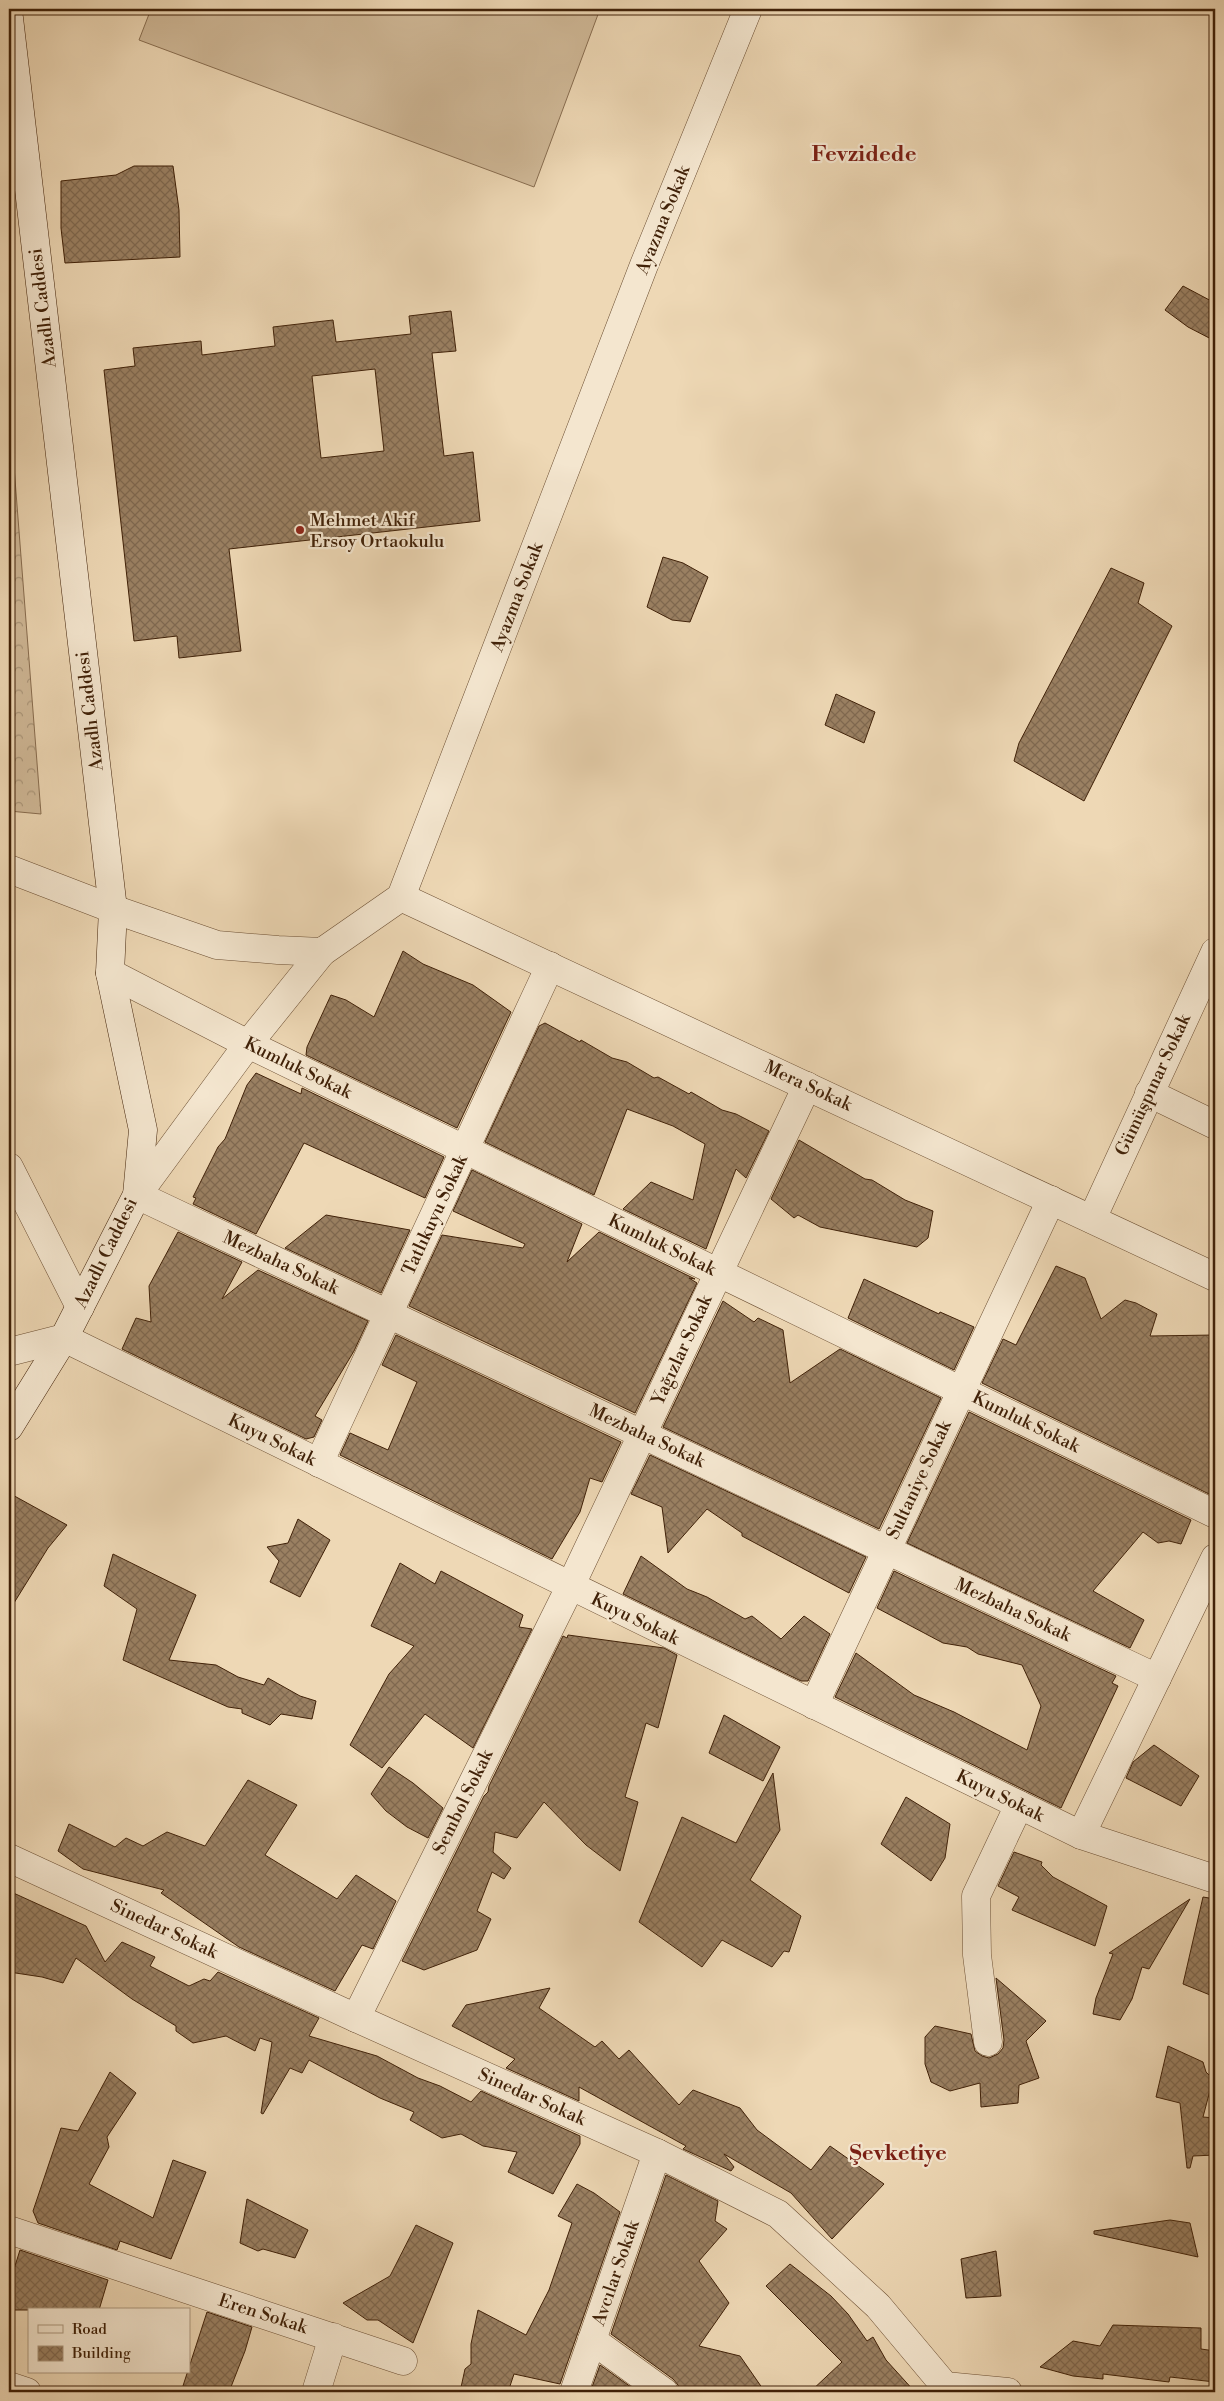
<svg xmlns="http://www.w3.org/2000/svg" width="1224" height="2401" font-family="'Libre Bodoni',serif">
<defs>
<pattern id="forest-crowns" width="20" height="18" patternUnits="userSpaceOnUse" patternTransform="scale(1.25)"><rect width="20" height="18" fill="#d0b998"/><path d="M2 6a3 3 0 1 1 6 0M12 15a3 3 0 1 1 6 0" fill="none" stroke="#aa967a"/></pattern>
<pattern id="building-cross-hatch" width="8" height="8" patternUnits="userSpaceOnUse" patternTransform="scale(1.25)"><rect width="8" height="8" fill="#9a8062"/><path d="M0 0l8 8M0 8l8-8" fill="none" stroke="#7f684f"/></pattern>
</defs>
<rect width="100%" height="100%" fill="#eed8b5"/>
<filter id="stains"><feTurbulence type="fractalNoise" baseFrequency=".004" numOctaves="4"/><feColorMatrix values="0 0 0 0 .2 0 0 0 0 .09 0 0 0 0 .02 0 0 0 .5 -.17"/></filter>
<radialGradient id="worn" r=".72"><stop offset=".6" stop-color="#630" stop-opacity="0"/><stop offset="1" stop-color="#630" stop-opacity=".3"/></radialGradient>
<path fill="url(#forest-crowns)" stroke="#886d50" d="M9 402 41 814 9 811Z"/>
<path fill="#d0b998" stroke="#886d50" d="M151 9H600L534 187 139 40Z"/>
<g fill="url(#building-cross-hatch)" stroke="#402108" fill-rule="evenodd">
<path d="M134 166H173L179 210 180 257 65 263 61 228V181L116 175Z"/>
<path d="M1183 286 1215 303V341L1188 327 1165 310Z"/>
<path d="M451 311 456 351 432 353 444 456 473 452 480 521 229 549 241 651 179 658 177 636 134 641 104 370 135 366 133 348 201 341 202 355 275 346 273 327 333 320 336 342 411 334 409 316ZM375 369 384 451 321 458 312 376Z"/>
<path d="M663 557 683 563 708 577 690 622 672 620 647 607Z"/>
<path d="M1111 568 1144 583 1138 603 1172 626 1084 801 1014 761 1019 743Z"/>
<path d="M836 694 875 712 864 743 825 725Z"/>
<path d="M403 951 423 964 473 985 511 1012 457 1128 306 1055 307 1047 331 995 346 1000 374 1017Z"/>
<path d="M545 1023 580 1042 581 1040 612 1058 627 1062 654 1078 658 1077 689 1094 691 1092 722 1110 736 1114 769 1131 746 1178 736 1169 706 1249 623 1209 651 1182 693 1200 705 1144 673 1126 627 1109 594 1195 485 1142 539 1026Z"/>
<path d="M256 1073 301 1094 302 1088 444 1157 425 1198 304 1143 256 1234 193 1204 196 1198 193 1197 218 1147 225 1139 247 1085Z"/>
<path d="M799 1140 865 1179 872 1180 905 1200 933 1211 928 1238 917 1247 820 1227 798 1215 794 1218 771 1199Z"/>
<path d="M472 1170 582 1224 567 1262 599 1232 695 1279 689 1278 697 1283 635 1413 409 1306 442 1235 523 1248 525 1244 453 1211Z"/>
<path d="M326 1215 410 1230 381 1293 285 1248Z"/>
<path d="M178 1232 242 1262 222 1299 258 1270 368 1321 354 1351 315 1416 322 1420 314 1437 306 1439 122 1349 136 1318 151 1322 149 1286Z"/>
<path d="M1056 1266 1085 1278 1101 1319 1125 1300 1136 1303 1157 1314 1150 1336 1215 1335V1490L1209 1494 982 1383 1003 1339 1016 1345Z"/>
<path d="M864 1279 939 1314 940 1312 974 1327 954 1370 848 1318Z"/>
<path d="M723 1301 754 1322 758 1318 783 1330 790 1383 840 1349 941 1398 879 1529 663 1427Z"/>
<path d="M396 1335 621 1442 602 1482 590 1478 580 1512 552 1559 340 1455 350 1433 388 1450 417 1382 382 1365Z"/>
<path d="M969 1412 1191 1520 1181 1544 1169 1541 1158 1543 1143 1532 1093 1591 1144 1620 1130 1648 907 1543Z"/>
<path d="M650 1455 866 1557 849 1593 742 1536V1533L707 1509 668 1553 662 1507 631 1494Z"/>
<path d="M9 1493 67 1525 48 1548 9 1611Z"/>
<path d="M298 1519 330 1540 300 1597 270 1582 279 1561 267 1547 288 1543Z"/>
<path d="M113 1554 196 1595 169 1660 216 1665 238 1677 264 1685 268 1678 300 1696 316 1701 312 1719 281 1714 270 1725 242 1713V1709L228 1707 123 1660 137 1609 104 1586Z"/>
<path d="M641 1556 687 1589 707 1597 745 1619 752 1616 781 1639 804 1616 830 1634 808 1681H801L623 1594Z"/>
<path d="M400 1563 435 1584 441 1571 523 1615 519 1627 532 1629 473 1748 425 1714 382 1768 350 1745 389 1674 414 1646 371 1626Z"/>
<path d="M894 1571 1116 1676 1112 1683 1118 1686 1061 1808 835 1697 856 1653 914 1695 954 1712 1027 1750 1041 1706 1022 1665 978 1654 967 1647 943 1643 877 1608Z"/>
<path d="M568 1635 664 1648 677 1655 658 1728 646 1723 625 1797 638 1802 620 1871 586 1845 544 1802 517 1838 495 1832 493 1852 511 1868 504 1879 492 1872 477 1911 491 1919 477 1950 424 1970 402 1961 484 1796 488 1792 489 1786 563 1636 567 1638Z"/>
<path d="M724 1715 780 1747 763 1781 709 1753Z"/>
<path d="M1154 1745 1199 1776 1181 1806 1126 1778 1133 1762Z"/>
<path d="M389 1767 413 1783 443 1808 428 1838 407 1827 386 1811 371 1794Z"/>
<path d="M773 1773 780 1830 750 1880 801 1916 789 1952 784 1951 772 1967 722 1940 702 1967 639 1922 682 1817 736 1843Z"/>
<path d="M248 1780 297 1805 265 1855 337 1899 356 1875 396 1901 373 1949 362 1945 335 1991 239 1947 161 1893 164 1890 83 1869 58 1851 69 1824 115 1847 126 1838 143 1846 167 1832 205 1846Z"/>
<path d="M906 1797 950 1824 945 1858 931 1881 881 1844Z"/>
<path d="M1014 1852 1042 1862 1041 1865 1053 1877 1107 1906 1095 1946 1012 1910 1019 1897 998 1886Z"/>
<path d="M9 1891 86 1926 105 1962 122 1942 155 1957 150 1966 189 1986 204 1979 210 1981 218 1972 319 2018 309 2036 377 2056 418 2078 440 2086 471 2102 481 2091 580 2136V2144L553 2194 508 2172 517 2152 483 2146 461 2134 442 2138 410 2120 414 2112 380 2098 309 2060 302 2073 290 2068 263 2114 261 2113 272 2042 260 2038 255 2051 226 2036 193 2043 176 2031V2026L132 1999 76 1958 63 1983 42 1977 9 1972Z"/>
<path d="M1203 1897 1215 1899V1997L1183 1984Z"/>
<path d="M1190 1899 1149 1969 1142 1967 1132 1999 1120 2020 1093 2014 1096 1998 1113 1954 1109 1953Z"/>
<path d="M996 1978 1046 2021 1026 2041 1039 2078 1019 2085 1018 2103 981 2107 980 2083 950 2091 931 2082 925 2064V2037L935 2026 971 2034 975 2051 982 2056 989 2058 998 2054 1003 2048 1004 2040Z"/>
<path d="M550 1988 539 2008 595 2047 602 2041 619 2059 629 2050 679 2105 693 2090 740 2108 757 2130 811 2170 830 2146 884 2184 832 2239 791 2193 724 2154 734 2167 731 2171 683 2149 686 2146 579 2087V2101L506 2068 515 2059 452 2026 466 2005Z"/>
<path d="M1168 2046 1203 2062 1206 2072 1213 2079 1203 2117 1215 2118V2155L1193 2156 1190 2168H1187L1180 2103 1156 2097Z"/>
<path d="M110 2072 136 2093 107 2137 109 2147 89 2184 153 2218 173 2160 206 2172 171 2259 120 2241 117 2250 38 2223 33 2211 61 2128 78 2131Z"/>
<path d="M666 2175 718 2201 715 2221 727 2229 699 2261 729 2303 699 2346 740 2356 765 2392H679L678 2385 673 2379 611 2334Z"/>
<path d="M577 2184 594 2193 620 2212 560 2384 514 2374 508 2392H460L465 2369 471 2364V2344L478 2310 526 2335 549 2290 572 2223 558 2216Z"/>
<path d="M247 2199 308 2230 295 2258 263 2249 258 2251 240 2243Z"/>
<path d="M1170 2220 1190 2223 1198 2257 1094 2234V2231Z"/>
<path d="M416 2225 453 2243 413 2343 378 2320H367L343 2303 390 2276Z"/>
<path d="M20 2250 108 2280 99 2310H9V2285Z"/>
<path d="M996 2251 1001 2296 966 2298 961 2259Z"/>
<path d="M790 2264 831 2296 848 2314 867 2341 873 2337 886 2360 915 2392H810L842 2362 766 2286Z"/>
<path d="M207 2312 252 2327 245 2351 229 2392H181Z"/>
<path d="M1113 2325 1201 2328V2349L1215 2351V2382L1170 2377 1169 2382 1103 2374V2379L1073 2376 1040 2367 1073 2341 1100 2346Z"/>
<path d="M600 2365 638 2392H602L591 2390Z"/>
</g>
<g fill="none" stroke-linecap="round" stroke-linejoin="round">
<defs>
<g id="street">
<path d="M9 869 113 909 217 945 278 950 322 952 401 897 644 265 748 9"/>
<path d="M401 897 1215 1277"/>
<path d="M322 952 248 1044 137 1195 1157 1678"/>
<path d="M110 973 248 1044 1215 1514"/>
<path d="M1149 1093 1215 1125"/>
<path d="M9 1167 80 1307"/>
<path d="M1092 1219 1215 952"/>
<path d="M9 1352 64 1338 1081 1835 1215 1879"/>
<path d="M319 1463 550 966"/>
<path d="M814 1705 1051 1200"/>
<path d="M1081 1835 1215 1558"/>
<path d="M9 1858 356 2018 657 2153 778 2214 878 2306 945 2386 1008 2392"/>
<path d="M356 2018 570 1587 807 1086"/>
<path d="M988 2042 977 1955 976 1896 1019 1805"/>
<path d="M9 2230 403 2361"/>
<path d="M592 2340 664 2392"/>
<path d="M9 2386 27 2392"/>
<path d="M316 2392 333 2337"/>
<path d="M574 2392 657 2153"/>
</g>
<path id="secondary" d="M9 18 113 909 110 973 143 1130 137 1195 64 1338 9 1427"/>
</defs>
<use href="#street" stroke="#6c4f33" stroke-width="29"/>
<use href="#secondary" stroke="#402108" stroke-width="29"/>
<use href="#street" stroke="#f4e6cf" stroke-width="28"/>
<use href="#secondary" stroke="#f4e6cf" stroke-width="28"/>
</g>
<circle fill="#8f2418" stroke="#f4e6cf" stroke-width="2" cx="300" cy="530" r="5"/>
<g text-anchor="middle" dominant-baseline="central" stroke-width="4.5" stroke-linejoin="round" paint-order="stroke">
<g font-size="18" fill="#402108" stroke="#f4e6cf">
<text transform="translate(663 220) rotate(-68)">Ayazma Sokak</text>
<text transform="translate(43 308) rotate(-97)">Azadlı Caddesi</text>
<text transform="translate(517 597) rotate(-69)">Ayazma Sokak</text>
<text transform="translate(90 711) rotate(-97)">Azadlı Caddesi</text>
<text transform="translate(298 1068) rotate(26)">Kumluk Sokak</text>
<text transform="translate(1153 1085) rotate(-65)">Gümüşpınar Sokak</text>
<text transform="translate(808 1086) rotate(25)">Mera Sokak</text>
<text transform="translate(435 1215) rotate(-65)">Tatlıkuyu Sokak</text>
<text transform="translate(662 1245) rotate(26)">Kumluk Sokak</text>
<text transform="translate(106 1253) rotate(-64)">Azadlı Caddesi</text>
<text transform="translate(281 1263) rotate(25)">Mezbaha Sokak</text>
<text transform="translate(682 1350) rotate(-65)">Yağızlar Sokak</text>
<text transform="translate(1026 1422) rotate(26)">Kumluk Sokak</text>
<text transform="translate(647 1436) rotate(25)">Mezbaha Sokak</text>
<text transform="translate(272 1440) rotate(26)">Kuyu Sokak</text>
<text transform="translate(919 1480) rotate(-65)">Sultaniye Sokak</text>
<text transform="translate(1013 1610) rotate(25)">Mezbaha Sokak</text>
<text transform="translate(635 1619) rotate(26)">Kuyu Sokak</text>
<text transform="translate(1000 1796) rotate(26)">Kuyu Sokak</text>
<text transform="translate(463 1802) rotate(-64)">Sembol Sokak</text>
<text transform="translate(164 1929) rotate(25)">Sinedar Sokak</text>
<text transform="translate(532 2097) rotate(24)">Sinedar Sokak</text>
<text transform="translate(616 2273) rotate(-71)">Avcılar Sokak</text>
<text transform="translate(263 2314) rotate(18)">Eren Sokak</text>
</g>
<g font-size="18" fill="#402108" stroke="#f4e6cf" text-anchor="start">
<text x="310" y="520">Mehmet Akif<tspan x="310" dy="21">Ersoy Ortaokulu</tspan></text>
</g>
<g font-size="22" font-weight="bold" fill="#7a1f14" stroke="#f4e6cf">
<text x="864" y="154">Fevzidede</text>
<text x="898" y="2153">Şevketiye</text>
</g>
</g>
<rect width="1224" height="2401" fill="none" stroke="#eed8b5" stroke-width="30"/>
<rect x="10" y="10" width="1204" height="2381" fill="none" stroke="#402108" stroke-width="2.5"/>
<rect x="15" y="15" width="1194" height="2371" fill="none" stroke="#402108"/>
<rect x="28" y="2308" width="162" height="65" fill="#f4e6cf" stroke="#ac977f"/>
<rect x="38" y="2325" width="25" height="8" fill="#f4e6cf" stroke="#ac977f"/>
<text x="72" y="2334" font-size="15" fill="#402108">Road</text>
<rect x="38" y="2346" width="25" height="15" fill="url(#building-cross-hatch)" stroke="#ac977f"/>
<text x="72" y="2358" font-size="15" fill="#402108">Building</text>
<rect width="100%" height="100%" filter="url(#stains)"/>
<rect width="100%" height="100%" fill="url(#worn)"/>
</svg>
